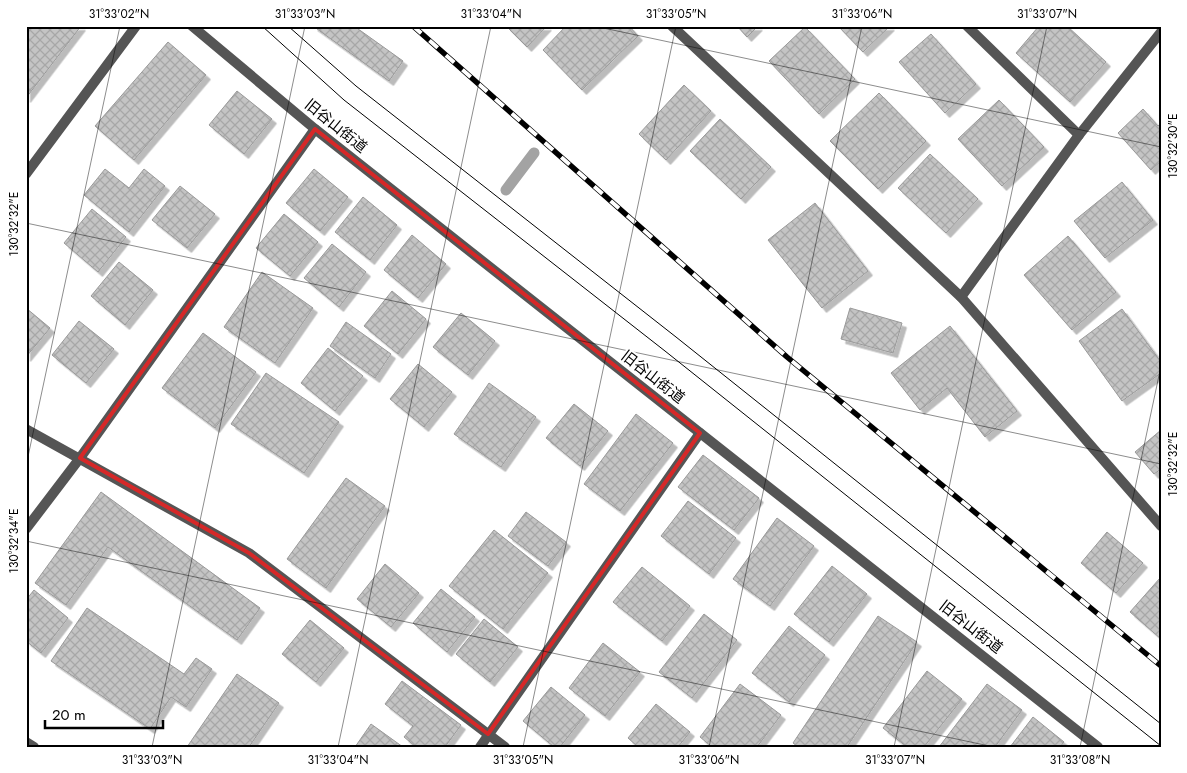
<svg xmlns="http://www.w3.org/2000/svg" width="1187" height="773" font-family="Jost,'Noto Sans JP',sans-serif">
<defs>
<pattern id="building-cross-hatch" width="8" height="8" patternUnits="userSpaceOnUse" patternTransform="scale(1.25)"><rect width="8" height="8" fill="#c4c4c4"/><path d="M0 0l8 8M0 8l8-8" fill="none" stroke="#a7a7a7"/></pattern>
<filter id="shadow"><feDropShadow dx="4.5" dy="4.5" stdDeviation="0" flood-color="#0004"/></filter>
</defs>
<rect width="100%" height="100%" fill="#fff"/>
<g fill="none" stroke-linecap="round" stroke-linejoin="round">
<path stroke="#a3a3a3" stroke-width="11" d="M506 190 534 153"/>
</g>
<g fill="url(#building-cross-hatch)" stroke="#999" filter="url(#shadow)">
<path d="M26 26H81L26 98Z"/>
<path d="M313 26H354L403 61 389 81Z"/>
<path d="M506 26H547L527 47Z"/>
<path d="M566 26H629L638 36 582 90 543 50Z"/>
<path d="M737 26H758L747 37Z"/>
<path d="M838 26H890L863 52Z"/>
<path d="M1039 26H1067L1106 62 1070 102 1016 53Z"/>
<path d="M805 27 855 79 819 114 769 61Z"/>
<path d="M931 34 976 84 945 113 899 62Z"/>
<path d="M168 42 206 75 134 160 95 126Z"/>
<path d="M684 85 711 111 666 160 639 134Z"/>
<path d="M237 91 272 119 244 154 209 125Z"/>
<path d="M879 93 926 141 878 189 830 141Z"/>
<path d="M999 100 1044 147 1002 186 958 139Z"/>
<path d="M1143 109 1158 126 1161 123V161L1151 170 1118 133Z"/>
<path d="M720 119 771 167 741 199 690 151Z"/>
<path d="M930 154 978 199 946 233 898 188Z"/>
<path d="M105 169 129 188 144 169 165 186 129 232 84 195Z"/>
<path d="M314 169 348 197 320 231 286 203Z"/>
<path d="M1122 182 1153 220 1105 258 1074 221Z"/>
<path d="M180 186 215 214 187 248 152 220Z"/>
<path d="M363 197 397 225 370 260 335 232Z"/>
<path d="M815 203 868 271 822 308 768 240Z"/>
<path d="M92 209 126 237 98 272 64 243Z"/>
<path d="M284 214 318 242 290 276 256 248Z"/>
<path d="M412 235 446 264 418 298 384 270Z"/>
<path d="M1068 236 1116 292 1072 330 1024 275Z"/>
<path d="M332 244 366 272 339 307 304 278Z"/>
<path d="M119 262 153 290 125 325 91 296Z"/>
<path d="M262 272 313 308 275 363 224 327Z"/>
<path d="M392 291 426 319 398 354 364 326Z"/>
<path d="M26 308 50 328 26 357Z"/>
<path d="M850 308 902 323 893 353 841 339Z"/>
<path d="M1122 309 1161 362V373L1122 401 1079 341Z"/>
<path d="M461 313 495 341 468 375 433 347Z"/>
<path d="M79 321 114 349 86 383 52 355Z"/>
<path d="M346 322 391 354 375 378 330 346Z"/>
<path d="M950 326 1017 411 985 437 947 388 920 410 891 373Z"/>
<path d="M203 333 256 372 215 428 162 388Z"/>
<path d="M328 348 363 376 335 411 301 383Z"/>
<path d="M418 364 452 392 424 427 390 399Z"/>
<path d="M266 373 339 422 304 473 231 424Z"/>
<path d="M489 383 536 417 501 467 454 434Z"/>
<path d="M574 404 608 431 580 466 546 438Z"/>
<path d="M636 414 673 443 620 511 584 484Z"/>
<path d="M1161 430V469L1154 474 1135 452Z"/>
<path d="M703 455 759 498 734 530 678 487Z"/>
<path d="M346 478 385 506 326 588 287 559Z"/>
<path d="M101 492 260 608 237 640 108 547 66 605 35 583Z"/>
<path d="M688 501 736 538 709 574 661 536Z"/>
<path d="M526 512 566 542 548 566 508 536Z"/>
<path d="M777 518 814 546 770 606 733 579Z"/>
<path d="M494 530 548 573 503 629 449 586Z"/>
<path d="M1107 532 1143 563 1116 593 1081 563Z"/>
<path d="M385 564 419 593 391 627 357 599Z"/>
<path d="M832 566 867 594 829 642 794 614Z"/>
<path d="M642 567 690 606 662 641 613 602Z"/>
<path d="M1160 578 1161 579V639L1130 612Z"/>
<path d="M441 589 475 617 447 652 413 623Z"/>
<path d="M34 590 68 618 41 653 26 641V600Z"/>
<path d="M87 608 184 674 196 658 212 669 186 707 171 697 150 729 51 661Z"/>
<path d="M704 614 737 640 692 698 659 672Z"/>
<path d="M878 616 917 642 847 747H798L793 743Z"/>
<path d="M484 619 518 647 490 682 456 654Z"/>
<path d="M310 620 344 648 316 682 282 654Z"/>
<path d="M789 626 825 655 789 702 752 673Z"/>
<path d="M603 643 640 672 605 716 569 688Z"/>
<path d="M927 671 962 699 924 747H907L883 728Z"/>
<path d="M237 674 279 703 249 747H187Z"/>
<path d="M402 681 461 725 445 747H416L404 737 413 726 385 704Z"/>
<path d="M740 684 781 715 757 747H712L700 737Z"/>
<path d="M987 684 1022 710 995 747H939Z"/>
<path d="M551 687 585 715 560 747H554L523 721Z"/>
<path d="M656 704 690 732 678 747H638L628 738Z"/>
<path d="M1033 717 1064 742 1060 747H1010Z"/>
<path d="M371 724 403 747H355Z"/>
</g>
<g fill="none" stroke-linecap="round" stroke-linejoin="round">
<g stroke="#555" stroke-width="10">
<path d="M192 26 315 129 1098 747"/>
<path d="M672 26 961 297 1161 526"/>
<path d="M967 26 1079 135"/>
<path d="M26 174 136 26"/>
<path d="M961 297 1079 135 1161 32"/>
<path d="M26 429 249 553 505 747"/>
<path d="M26 529 80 458 315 129"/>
<path d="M26 742 34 747"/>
<path d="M480 747 700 433"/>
</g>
<g stroke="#000" stroke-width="1">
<path d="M262 26 344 100 665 351 1161 746"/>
<path d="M288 26 356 86 676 337 1161 724"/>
</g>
<defs>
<path id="rail" d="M413 26 787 357 1161 666"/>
</defs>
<use href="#rail" stroke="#000" stroke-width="5.5"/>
<use href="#rail" stroke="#fff" stroke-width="4" stroke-dasharray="11" stroke-linecap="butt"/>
</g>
<path fill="none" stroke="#d62828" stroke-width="4" stroke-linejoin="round" d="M315 129 700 433 488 734 249 553 80 458Z"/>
<path fill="none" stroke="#000" stroke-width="1" stroke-opacity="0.45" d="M594 26 1161 147M26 223 1161 464M26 466 120 26M26 541 994 747M152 747 305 26M338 747 491 26M523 747 676 26M709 747 862 26M894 747 1047 26M1080 747 1161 366"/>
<g text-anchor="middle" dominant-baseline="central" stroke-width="4" stroke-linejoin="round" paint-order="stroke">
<g font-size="15" fill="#000" stroke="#fff">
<text transform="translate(336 126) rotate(39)">旧谷山街道</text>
<text transform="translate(653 377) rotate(38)">旧谷山街道</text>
<text transform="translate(971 627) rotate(38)">旧谷山街道</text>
</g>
</g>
<rect width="1187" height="773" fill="none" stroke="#ffffff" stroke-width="55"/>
<path d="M45 720v8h118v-8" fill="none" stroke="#000000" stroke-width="2.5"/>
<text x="52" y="720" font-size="15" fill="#000000" stroke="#ffffff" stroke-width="4" paint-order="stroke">20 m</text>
<rect x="28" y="28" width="1132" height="718" fill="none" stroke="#000" stroke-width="2"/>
<g font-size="12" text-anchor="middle" fill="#000">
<text x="119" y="18">31°33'02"N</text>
<text x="305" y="18">31°33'03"N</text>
<text x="491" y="18">31°33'04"N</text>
<text x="676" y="18">31°33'05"N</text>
<text x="862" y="18">31°33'06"N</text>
<text x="1047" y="18">31°33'07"N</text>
<text transform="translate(1173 146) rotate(-90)" y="4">130°32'30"E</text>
<text transform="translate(14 224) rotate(-90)" y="4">130°32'32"E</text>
<text transform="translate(1173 464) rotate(-90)" y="4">130°32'32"E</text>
<text transform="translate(14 541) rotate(-90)" y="4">130°32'34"E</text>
<text x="152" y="764">31°33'03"N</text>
<text x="338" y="764">31°33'04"N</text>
<text x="523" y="764">31°33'05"N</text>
<text x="709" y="764">31°33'06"N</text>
<text x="895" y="764">31°33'07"N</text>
<text x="1080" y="764">31°33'08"N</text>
</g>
</svg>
